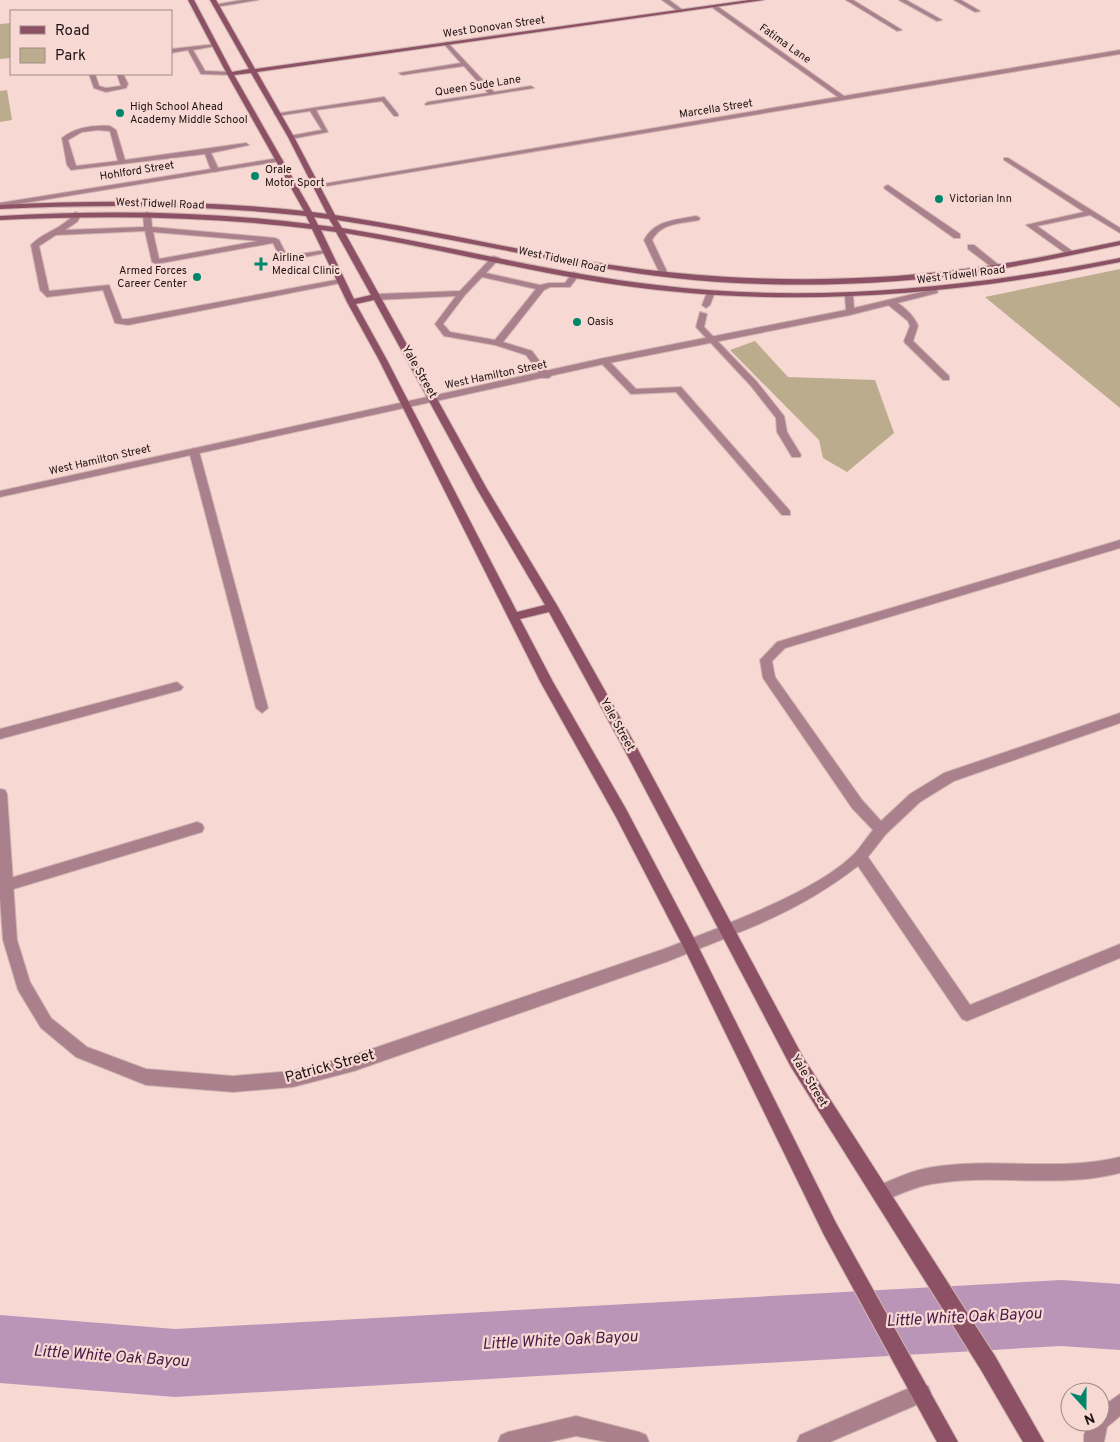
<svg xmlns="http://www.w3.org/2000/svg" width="1120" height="1442" font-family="Overpass,sans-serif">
<rect width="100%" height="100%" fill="#f7d8d3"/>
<g fill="#bbac8e">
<path d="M11 23V58L0 59V24Z"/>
<path d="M7 90 12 120 0 122V91Z"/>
<path d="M1120 269V408L985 297Z"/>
<path d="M755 341 788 377 875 380 894 433 847 472 823 458 819 440 730 350Z"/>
</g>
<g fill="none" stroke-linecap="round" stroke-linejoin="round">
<path fill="#bb95b7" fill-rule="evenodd" d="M1061 1280 1120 1284V1350L1061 1346 175 1397 0 1383V1315L175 1329Z"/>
<defs>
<g id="lane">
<path d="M242 0H258L216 7 213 5Z"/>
<path d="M846 0H853L902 30 897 31Z"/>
<path d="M216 44V46L193 50 205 71 230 72 232 75 201 74 188 50 171 53V49Z"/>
<path d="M89 74H95L99 86 106 88 121 86 117 74H123L128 84 126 88 106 92 94 88Z"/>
<path d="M384 97 398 114V116H394L382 101 316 110 328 132 291 139 289 138V136L322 130 310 111 277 116 274 114Z"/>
<path d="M110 126 116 130 125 160 246 143 249 145 211 153 219 170 215 172 211 170 205 154 71 170 67 165 62 138C76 127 93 125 110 126ZM98 130 110 131 118 161 76 166 68 140 82 132Z"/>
<path d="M1004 158H1008L1120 228V233L1090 215 1037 226 1075 253 1068 255 1026 225 1084 212 1004 160Z"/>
<path d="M888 185 960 234V238H954L885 189 884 187Z"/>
<path d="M75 212 82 214 77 222 65 230 144 227 143 214 147 212 151 214 152 227 275 238 279 240 287 256 326 250 330 252 285 261 281 259 273 243 156 264 152 262 145 231 56 235 39 246 49 291 109 285 122 319H128L341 279 345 281 341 283 128 325 115 323 103 290 47 297 40 290 31 245C44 231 64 229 75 212ZM153 232 258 241 159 259Z"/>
<path d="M696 216 700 218 699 220C681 224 662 222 652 240L668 274 661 276 644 240C655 220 675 220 696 216Z"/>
<path d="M968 245H974L1000 266 993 268 968 249Z"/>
<path d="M493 256 500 258 486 273 540 285 549 283H565L573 272 580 274 570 287H550L544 290 503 342 532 351 551 376 549 378H543L526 355 495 345 444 336 435 324 456 296 376 300 372 297 376 294 460 291ZM482 277 536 289 495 340 450 332 443 324 465 295Z"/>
<path d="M708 290 715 292 710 305 706 308 702 305Z"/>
<path d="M887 300C898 299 915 316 918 326L913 341 949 376V380H943L905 343 904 341 910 326 908 321 887 304Z"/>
<path d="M700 312 707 314 704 327 757 382 784 416 787 432 801 455 800 457H792L777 432 776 418 751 386 696 327Z"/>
<path d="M604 358 607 359 636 389 681 387 790 511V515H782L676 392 631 394 601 363 600 361Z"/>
<path d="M194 448 199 451 268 708 262 713 256 708 189 451Z"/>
<path d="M1120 540V548L785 648 772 661 775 677 862 800 881 821 910 794 944 773 1120 713V723L954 781 920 802 886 834 868 857 970 1005 1120 944V958L967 1021 962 1019 858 866C818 897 774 920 726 937L721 936 719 931 721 926C760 911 828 882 856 852 862 845 867 837 873 830L852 808 763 678 760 660 777 642Z"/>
<path d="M177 682 183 687 181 690 0 739V729Z"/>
<path d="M197 822 202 824 204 828 202 832 7 891 2 889 0 885 2 881 7 879Z"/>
<path d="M1120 1157V1173C1058 1189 994 1173 932 1184 914 1187 898 1195 881 1202L875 1199 872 1193 875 1187C894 1179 912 1170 933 1167 995 1157 1058 1172 1120 1157Z"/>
<path d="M921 1383 928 1386 931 1393 928 1400 830 1442H797L800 1435Z"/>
<path d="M1120 1394V1416L1107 1427 1104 1442H1084V1435L1089 1422H1100V1408Z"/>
<path d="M576 1416 639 1432 646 1435 649 1442H607L576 1436 549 1442H498L501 1435 508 1432Z"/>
</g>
<g id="street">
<path d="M662 0H669L684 11 679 12Z"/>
<path d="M899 0H906L942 20 937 21Z"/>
<path d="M954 0H961L980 11 975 12Z"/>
<path d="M713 6H717L844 96 1120 50V54L315 188 311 186 838 97 713 8Z"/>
<path d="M447 42 494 92 531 86 534 88 426 105 425 104 428 102 488 93 464 66 402 75 399 73 461 63 444 44Z"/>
<path d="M279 158 283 160 281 161 0 207V203Z"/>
<path d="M934 289 938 291 937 293 850 315 604 364 0 497V491L604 358 846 310 845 295 849 292 853 295 854 308Z"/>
<path d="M0 789 5 790 7 794 17 940 30 982 51 1018 87 1047 146 1069 233 1076 293 1071 354 1055 664 949 726 925 731 926 733 931 731 936 666 962 354 1071 293 1087 233 1092 146 1085 76 1057 41 1028 18 990 3 940 0 898Z"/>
</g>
<path id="secondary" d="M188 0H194L232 72 249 69 210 0H216L255 69 749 0H764L257 72 294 137 335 215C449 232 561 262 677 273 779 283 885 281 987 266 1032 260 1076 250 1120 241V245C1076 254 1032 264 987 271 887 286 775 289 674 278 561 265 450 237 337 220L342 228C447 245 551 273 657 285 812 304 968 288 1120 258V262C968 293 813 307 658 290 553 279 450 250 345 233L487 489 558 607 636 746 803 1057 995 1356 1044 1442H1023L981 1370 791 1067 626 753 549 612 520 619 553 682 626 809 695 940 836 1223 958 1442H937L824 1235 685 950 616 817 541 683 379 360 347 302 312 229C209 216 104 215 0 220V216C103 210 207 211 310 224L306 216C205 205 102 204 0 209V205C101 200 203 200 304 211L227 74ZM251 73 288 137 327 214 312 212 234 75ZM314 217 329 219 334 227 318 225ZM321 230 336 232 371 295 354 299ZM374 300 477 489 545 605 517 612 387 360 356 304Z"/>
</defs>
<use href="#lane" stroke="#d0b5b0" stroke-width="2"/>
<use href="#street" stroke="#d0b5b0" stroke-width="2"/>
<use href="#secondary" stroke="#d0b5b0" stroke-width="2"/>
<use href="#lane" fill="#ab808d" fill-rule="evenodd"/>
<use href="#street" fill="#ab808d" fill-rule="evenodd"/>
<use href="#secondary" fill="#8d5166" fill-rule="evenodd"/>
</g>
<g fill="#00876b" stroke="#f7d8d3" stroke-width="2">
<circle cx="120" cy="113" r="5"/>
<circle cx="255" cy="176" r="5"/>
<circle cx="939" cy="199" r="5"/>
<path d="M258.5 256.5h5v5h5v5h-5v5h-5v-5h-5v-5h5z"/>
<circle cx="197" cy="277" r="5"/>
<circle cx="577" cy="322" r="5"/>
</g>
<g text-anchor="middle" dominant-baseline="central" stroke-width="4.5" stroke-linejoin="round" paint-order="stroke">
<g font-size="11" fill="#1e1312" stroke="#f7d8d3">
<text transform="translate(494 27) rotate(-8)">West Donovan Street</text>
<text transform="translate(785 44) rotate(35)">Fatima Lane</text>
<text transform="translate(478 86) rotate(-9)">Queen Sude Lane</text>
<text transform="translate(716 109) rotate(-9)">Marcella Street</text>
<text transform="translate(137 171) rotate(-9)">Hohlford Street</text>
<text transform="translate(160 204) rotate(2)">West Tidwell Road</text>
<text transform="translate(562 260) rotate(12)">West Tidwell Road</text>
<text transform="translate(961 275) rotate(-7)">West Tidwell Road</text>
<text transform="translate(496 375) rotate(-12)">West Hamilton Street</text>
<text transform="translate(100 460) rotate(-13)">West Hamilton Street</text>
</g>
<g font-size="11" fill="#1e1312" stroke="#f7d8d3" text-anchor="start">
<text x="130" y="107">High School Ahead<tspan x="130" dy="13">Academy Middle School</tspan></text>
<text x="265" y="170">Orale<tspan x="265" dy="13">Motor Sport</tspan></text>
<text x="949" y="199">Victorian Inn</text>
<text x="272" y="258">Airline<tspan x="272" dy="13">Medical Clinic</tspan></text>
<text x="187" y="271" text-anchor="end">Armed Forces<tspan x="187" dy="13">Career Center</tspan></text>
<text x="587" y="322">Oasis</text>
</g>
<g font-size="12" fill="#1e1312" stroke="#f7d8d3">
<text transform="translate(419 372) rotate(60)">Yale Street</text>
<text transform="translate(617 725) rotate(61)">Yale Street</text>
<text transform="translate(809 1081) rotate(59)">Yale Street</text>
</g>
<g font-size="15" fill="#1e1312" stroke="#f7d8d3">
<text transform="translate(330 1067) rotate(-15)">Patrick Street</text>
</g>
<g font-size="16" font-style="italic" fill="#471945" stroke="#f7d8d3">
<text transform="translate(964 1318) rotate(-3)">Little White Oak Bayou</text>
<text transform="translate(560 1341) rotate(-3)">Little White Oak Bayou</text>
<text transform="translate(111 1357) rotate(4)">Little White Oak Bayou</text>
</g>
</g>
<rect x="10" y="10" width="162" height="65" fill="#f7d8d3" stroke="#a08986"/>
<rect x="20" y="26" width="25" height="8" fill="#8d5166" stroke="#a08986"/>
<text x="55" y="35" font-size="15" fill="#1e1312">Road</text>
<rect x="20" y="48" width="25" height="15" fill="#bbac8e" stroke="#a08986"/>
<text x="55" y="60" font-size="15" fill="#1e1312">Park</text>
<g transform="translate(1085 1407) rotate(159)"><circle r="24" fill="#f7d8d3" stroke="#a08986"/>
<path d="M0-4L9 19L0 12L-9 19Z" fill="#00876b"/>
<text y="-8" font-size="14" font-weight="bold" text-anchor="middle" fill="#1e1312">N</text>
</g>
</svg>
